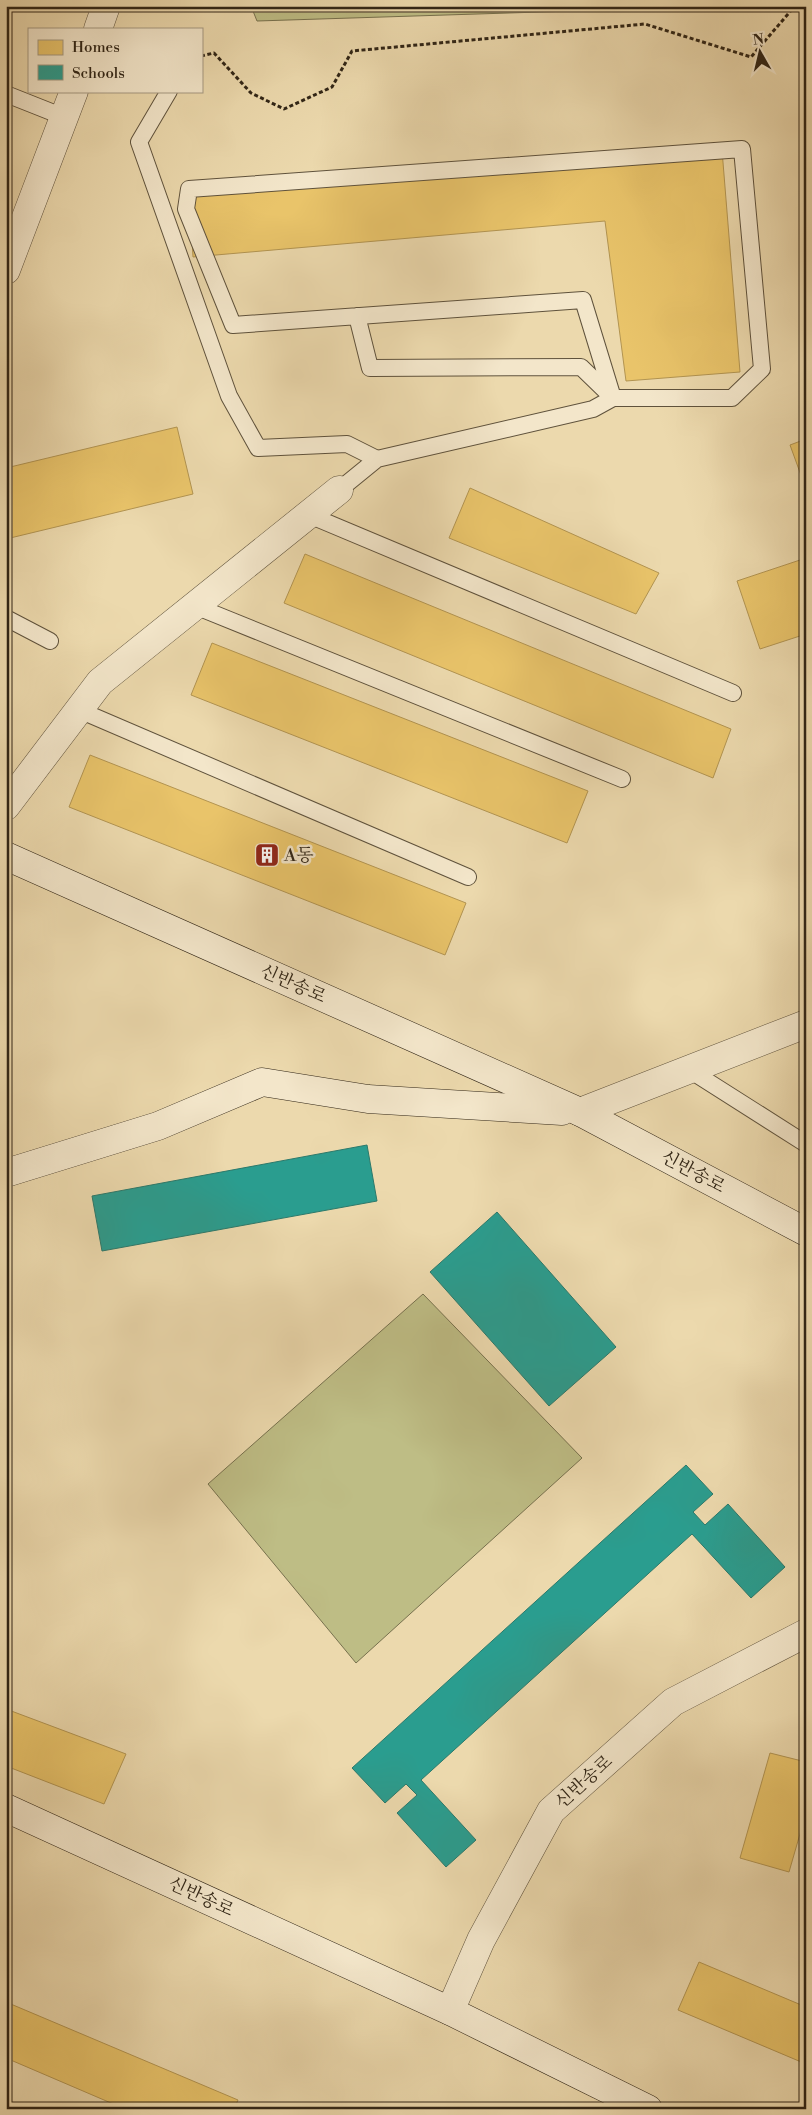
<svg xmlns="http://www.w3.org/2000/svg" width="812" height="2115" font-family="'Libre Bodoni','Noto Serif KR',serif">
<rect width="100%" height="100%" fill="#ecd9ad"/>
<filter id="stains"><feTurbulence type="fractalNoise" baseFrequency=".004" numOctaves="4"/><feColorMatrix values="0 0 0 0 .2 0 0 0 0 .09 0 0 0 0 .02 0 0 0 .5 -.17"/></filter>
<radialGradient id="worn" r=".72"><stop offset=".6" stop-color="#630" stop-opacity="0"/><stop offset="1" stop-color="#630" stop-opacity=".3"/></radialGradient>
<g fill="#bebd85" stroke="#77714e">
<path d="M251 6H667L666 8 257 21Z"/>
<path d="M423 1294 582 1458 356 1663 208 1484Z"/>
</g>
<g fill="#e9c46a" stroke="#b29451">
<path d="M722 150 740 372 626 381 605 221 193 257 189 189Z"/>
<path d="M177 427 193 494 6 539V468Z"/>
<path d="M806 439V489L790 445Z"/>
<path d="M470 488 659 573 636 614 449 538Z"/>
<path d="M305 554 731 729 713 778 284 603Z"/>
<path d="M806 558V634L760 649 737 581Z"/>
<path d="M212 643 588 791 567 843 191 695Z"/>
<path d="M90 755 466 903 445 955 69 807Z"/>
<path d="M6 1709 126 1754 104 1804 6 1766Z"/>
<path d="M770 1753 806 1762V1813L789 1872 740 1858Z"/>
<path d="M699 1962 806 2007V2064L678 2010Z"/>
<path d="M6 2002 238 2100 234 2109H125L6 2058Z"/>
</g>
<g fill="#2a9d8f" stroke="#2c796b">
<path d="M367 1145 377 1201 102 1251 92 1196Z"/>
<path d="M497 1212 616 1347 549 1406 430 1272Z"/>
<path d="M686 1465 713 1494 693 1512 705 1525 728 1504 785 1567 751 1598 692 1534 421 1780 476 1840 446 1867 397 1813 417 1795 406 1784 385 1803 352 1768Z"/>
</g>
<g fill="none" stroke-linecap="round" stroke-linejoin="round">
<defs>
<g id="lane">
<path d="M169 91 139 142 229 396 258 448 347 444 377 459"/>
<path d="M6 94 64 117"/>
<path d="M339 490 377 459 593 409 613 398 583 300 233 325 186 209 189 189 742 149 762 369 732 398H613L581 367 370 368 357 316"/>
<path d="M309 515 733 693"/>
<path d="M195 606 622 779"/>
<path d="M6 618 50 641"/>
<path d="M79 710 468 877"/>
<path d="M688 1069 806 1144"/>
</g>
<g id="street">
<path d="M98 29 106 6"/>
<path d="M6 270 74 91"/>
<path d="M6 806 100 682 339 490"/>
<path d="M580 1112 806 1024"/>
<path d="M450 2011 481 1940 551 1811 673 1702 806 1633"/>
</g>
<g id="secondary">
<path d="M6 856 580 1112 806 1232"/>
<path d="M6 1173 158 1126 262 1082 368 1099 562 1111"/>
<path d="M6 1808 450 2011 648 2109"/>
</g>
</defs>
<use href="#lane" stroke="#5f523c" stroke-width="18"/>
<use href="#street" stroke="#5f523c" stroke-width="29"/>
<use href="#secondary" stroke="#302516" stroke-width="29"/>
<path stroke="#302516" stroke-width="3" stroke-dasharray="4 2.5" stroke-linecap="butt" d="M201 56 214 53 251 93 284 109 332 87 352 51 645 24 751 57 795 6"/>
<use href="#lane" stroke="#f3e6ca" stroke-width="16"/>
<use href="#street" stroke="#f3e6ca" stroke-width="28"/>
<use href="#secondary" stroke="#f3e6ca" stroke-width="28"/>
</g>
<defs>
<symbol id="building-square" viewBox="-11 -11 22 22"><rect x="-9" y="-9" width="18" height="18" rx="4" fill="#8f2418" stroke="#f3e6ca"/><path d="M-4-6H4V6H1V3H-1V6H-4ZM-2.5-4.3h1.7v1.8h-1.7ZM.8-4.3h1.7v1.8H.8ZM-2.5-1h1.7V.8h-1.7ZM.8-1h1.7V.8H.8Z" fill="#fff"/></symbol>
</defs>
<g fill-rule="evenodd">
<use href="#building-square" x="253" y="841" width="28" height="28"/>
</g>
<g text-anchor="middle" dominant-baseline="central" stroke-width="5" stroke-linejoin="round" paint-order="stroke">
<g font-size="18" fill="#302516" stroke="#f3e6ca" text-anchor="start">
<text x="284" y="855">A동</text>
</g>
<g font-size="18" fill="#302516" stroke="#f3e6ca">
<text transform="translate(293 984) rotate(24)">신반송로</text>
<text transform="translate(693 1172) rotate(28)">신반송로</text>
<text transform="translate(584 1782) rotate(-42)">신반송로</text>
<text transform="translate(201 1897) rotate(25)">신반송로</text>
</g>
</g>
<rect width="812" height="2115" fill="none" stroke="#ecd9ad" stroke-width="25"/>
<rect x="8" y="8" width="797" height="2100" fill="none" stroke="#302516" stroke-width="2.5"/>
<rect x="12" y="12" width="787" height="2090" fill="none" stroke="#302516"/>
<rect x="28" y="28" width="175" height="65" fill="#f3e6ca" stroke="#a59982"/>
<rect x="38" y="40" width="25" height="15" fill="#e9c46a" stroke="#a59982"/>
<text x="72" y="52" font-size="15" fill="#302516">Homes</text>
<rect x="38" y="65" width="25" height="15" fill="#2a9d8f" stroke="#a59982"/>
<text x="72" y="78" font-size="15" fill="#302516">Schools</text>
<g transform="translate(760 52) rotate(352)" stroke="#f3e6ca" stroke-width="4" paint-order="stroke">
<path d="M0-4L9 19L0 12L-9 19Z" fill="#302516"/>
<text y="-8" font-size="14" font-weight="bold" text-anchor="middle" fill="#302516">N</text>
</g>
<rect width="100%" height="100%" filter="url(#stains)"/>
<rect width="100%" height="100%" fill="url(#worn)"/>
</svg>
